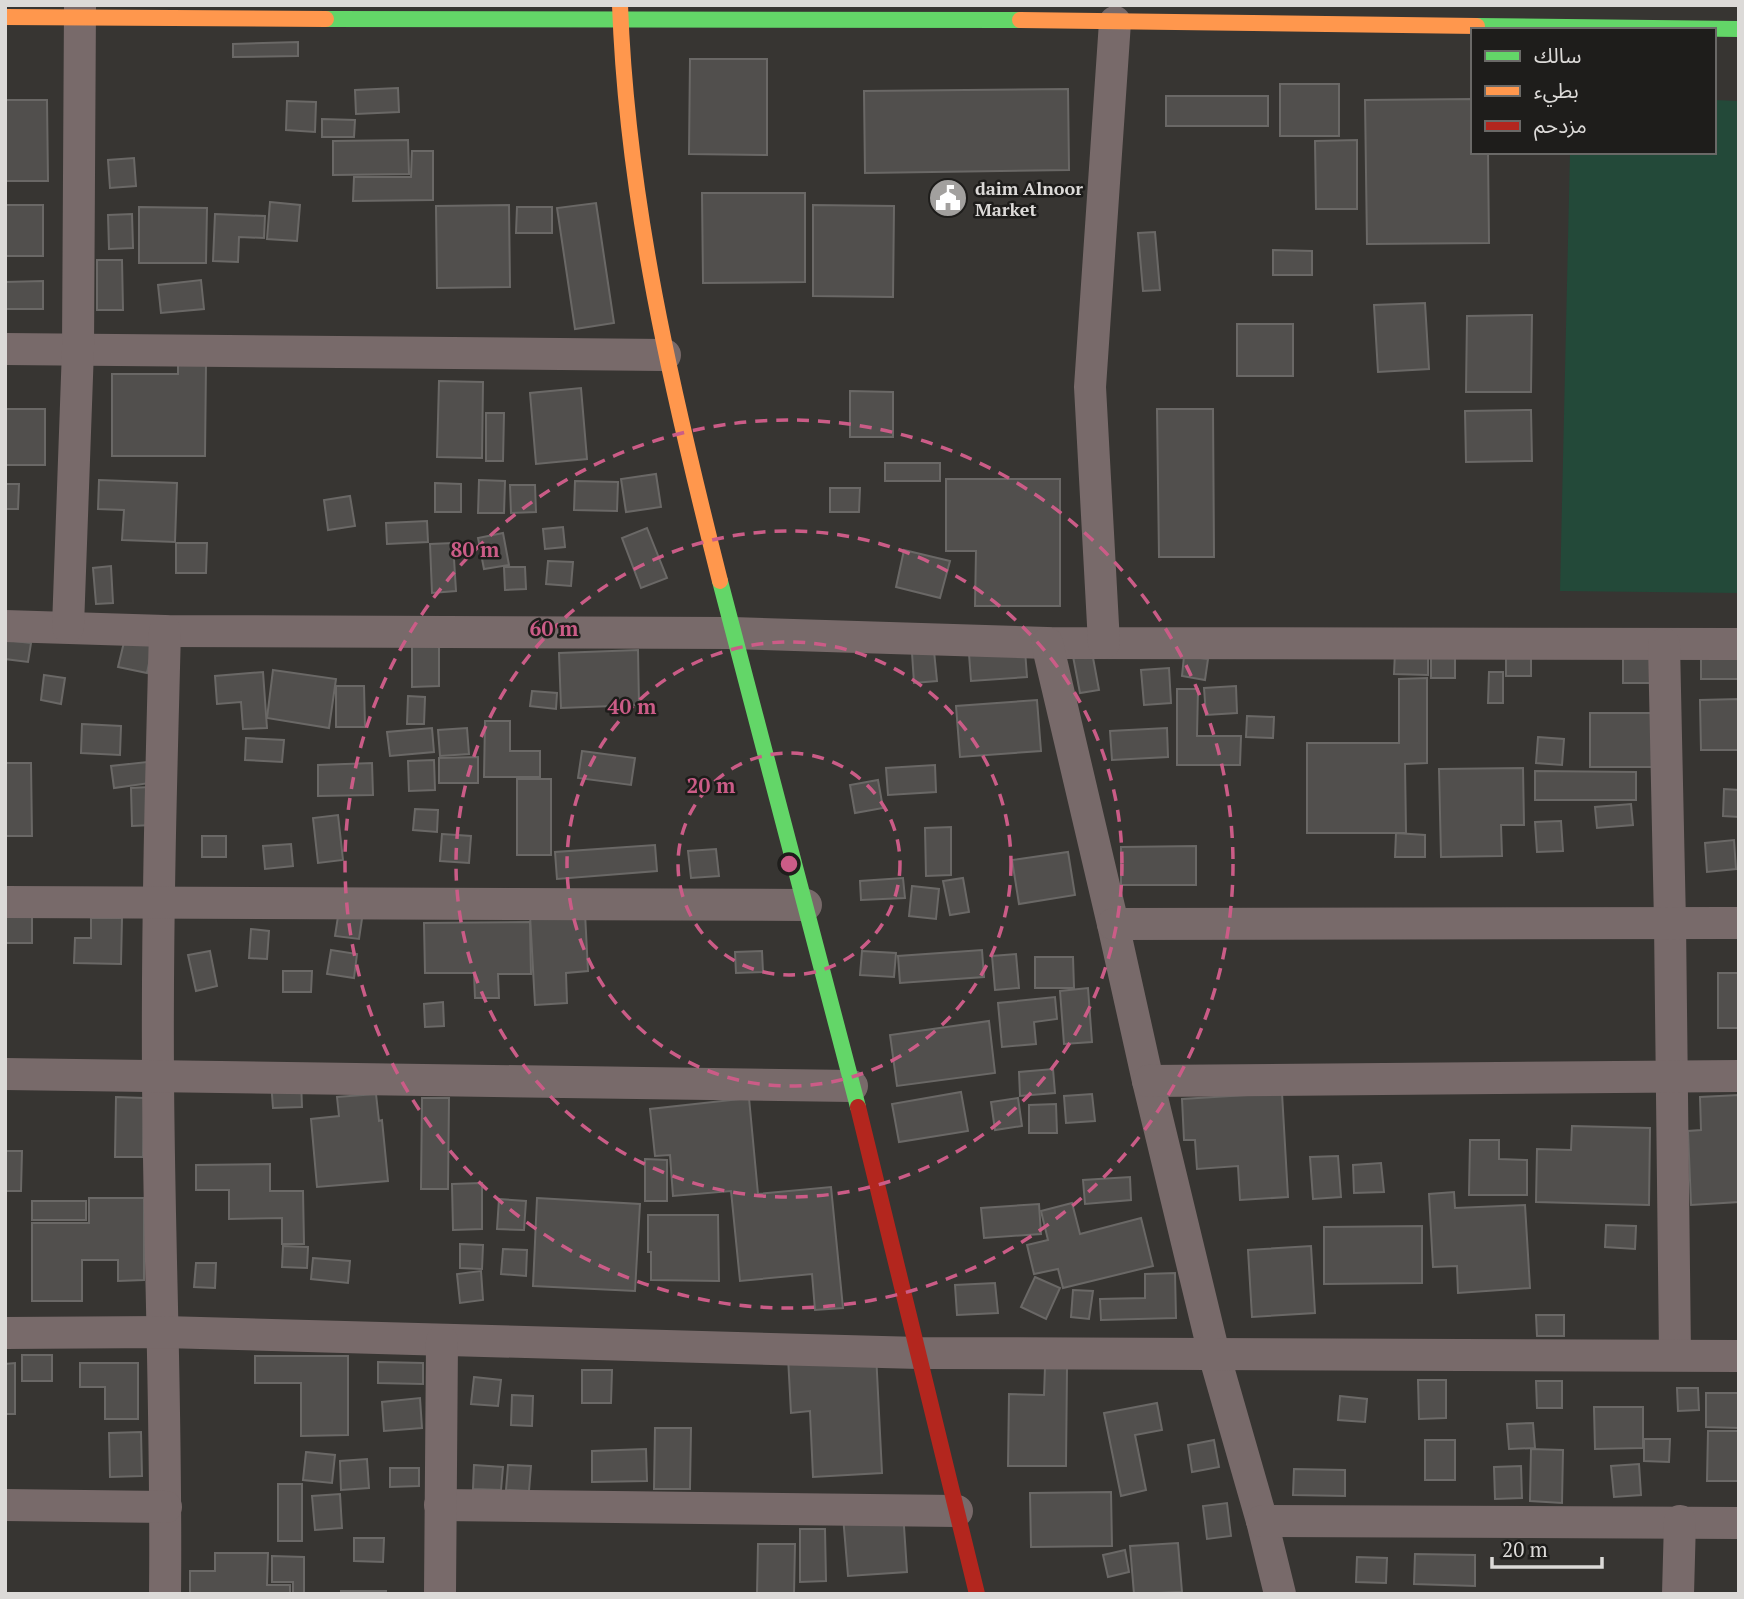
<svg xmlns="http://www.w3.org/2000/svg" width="1744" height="1599" font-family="'PT Serif','Noto Sans Arabic',serif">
<rect width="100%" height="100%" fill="#373532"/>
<path fill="#234939" d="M1714 100 1739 101V593L1560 591 1570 152H1714Z"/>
<g fill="#514f4d" stroke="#6a6866" stroke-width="2">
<path d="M298 42V56L233 57V44Z"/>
<path d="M690 59H767V155L689 154Z"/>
<rect x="1280" y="84" width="59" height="52"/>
<path d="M398 88 399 112 356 114 355 90Z"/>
<path d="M1068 89 1069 170 865 173 864 91Z"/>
<rect x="1166" y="96" width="102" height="30"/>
<path d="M1473 99V152H1488L1489 243 1367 244 1365 100Z"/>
<path d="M5 100H47L48 181H5Z"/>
<path d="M287 101 316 102 315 132 286 130Z"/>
<path d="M322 119 355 120 354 137H322Z"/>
<path d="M408 140 409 174 333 175V141Z"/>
<path d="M1357 140V209H1316L1315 141Z"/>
<path d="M412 151H433V200L353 201 354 177H411Z"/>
<path d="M134 158 136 186 110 188 108 160Z"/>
<path d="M702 193H805V282L703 283Z"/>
<path d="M270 202 300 205 297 241 267 239Z"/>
<path d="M596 203 614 323 575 329 557 208Z"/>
<rect x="5" y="205" width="38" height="51"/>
<path d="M509 205 510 287 437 288 436 206Z"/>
<path d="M813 205 894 206 893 297 813 296Z"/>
<path d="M139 207 207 208 206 263H139Z"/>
<path d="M517 207H552V233H516Z"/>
<path d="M132 214 133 248 109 249 108 215Z"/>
<path d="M215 214 265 216 264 238 239 237 238 262 213 261Z"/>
<path d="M1155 232 1160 290 1143 291 1138 233Z"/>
<path d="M1273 250 1312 251V275H1273Z"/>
<path d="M97 260H122L123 310H97Z"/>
<path d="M201 280 204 309 161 313 158 285Z"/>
<path d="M43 281V309H5V282Z"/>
<path d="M1425 303 1429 369 1378 372 1374 305Z"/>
<path d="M1532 315 1531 392H1466L1467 316Z"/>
<rect x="1237" y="324" width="56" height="52"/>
<path d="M178 363H206L205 456H112V374H178Z"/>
<path d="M439 381 483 382 482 458 437 457Z"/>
<path d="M581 388 587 459 536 464 530 393Z"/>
<path d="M850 391 893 392V437H850Z"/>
<rect x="5" y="409" width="40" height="56"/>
<path d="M1157 409H1213L1214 557H1159Z"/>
<path d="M1531 410 1532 461 1466 462 1465 411Z"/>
<path d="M486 413H504L503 461H486Z"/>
<rect x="885" y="463" width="55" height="18"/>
<path d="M656 474 661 507 626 512 621 479Z"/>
<path d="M946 479H1060V606H975L976 551H946Z"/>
<path d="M99 480 177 483 175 542 122 540 124 510 98 509Z"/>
<path d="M479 480 505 481 504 513H478Z"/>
<path d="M575 481 618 482 617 511 574 510Z"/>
<path d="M435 483 461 484V512H435Z"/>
<path d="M5 484H19L18 509H5Z"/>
<path d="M510 485H535L536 512 511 513Z"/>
<path d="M830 488H860L859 512H830Z"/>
<path d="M350 496 355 526 328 530 324 500Z"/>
<path d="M427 521 428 542 387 544 386 523Z"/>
<path d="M563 527 565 547 545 549 543 529Z"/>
<path d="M647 528 667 578 641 588 622 538Z"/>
<path d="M503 533 509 565 484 569 478 538Z"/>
<path d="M176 543H207L206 573H176Z"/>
<path d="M453 543 456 591 432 593 430 544Z"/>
<path d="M904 550 950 561 940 598 896 587Z"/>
<path d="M548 561 573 562 571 586 546 584Z"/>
<path d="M111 566 113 603 96 604 93 568Z"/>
<path d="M504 567H525L526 589 505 590Z"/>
<path d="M125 638 153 644 147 673 118 667Z"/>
<path d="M5 640 31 643 28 662 5 659Z"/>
<path d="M412 640H439V686L412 687Z"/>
<path d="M1091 647 1099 690 1080 693 1072 651Z"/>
<path d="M1739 647V679H1701V648Z"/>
<path d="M638 650 639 705 561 708 559 653Z"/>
<path d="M1025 650 1027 677 971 681 969 654Z"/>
<path d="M934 651 937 681 914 683 912 653Z"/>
<path d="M1395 652H1428V675L1394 674Z"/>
<rect x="1623" y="652" width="30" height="31"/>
<rect x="1431" y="653" width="24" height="25"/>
<path d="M1506 653 1531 654V676H1506Z"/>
<path d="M1184 656 1208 659 1205 680 1182 676Z"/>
<path d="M1169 668 1171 703 1144 705 1141 670Z"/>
<path d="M273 670 336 679 329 728 267 718Z"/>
<path d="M263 672 267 728 243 729 241 702 217 704 215 676Z"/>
<path d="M1489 672H1503V703H1488Z"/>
<path d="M44 675 65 678 61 704 41 700Z"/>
<path d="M1427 678V763L1405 764 1406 833H1307V743H1399V679Z"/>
<path d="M336 686H364L365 727H336Z"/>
<path d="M1236 686 1237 713 1206 715 1204 688Z"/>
<path d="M1177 689H1198L1197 736H1241L1240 765H1177Z"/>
<path d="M532 691 557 693 556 709 530 706Z"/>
<path d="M408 696 425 697 424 724H407Z"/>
<path d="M1739 699V750H1701L1700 700Z"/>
<path d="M1037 700 1041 751 960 757 956 706Z"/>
<path d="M1590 713H1656L1655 767H1590Z"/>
<path d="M1247 716 1274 717 1273 738 1246 737Z"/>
<path d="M485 721H510V751H540V777H484Z"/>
<path d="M82 724 121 726 120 755 81 753Z"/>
<path d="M432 728 434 752 390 756 387 732Z"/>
<path d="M467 728 469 754 440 756 438 730Z"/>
<path d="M1167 728 1168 757 1112 760 1110 731Z"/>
<path d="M1538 737 1564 739 1562 765 1536 763Z"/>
<path d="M246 738 284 740 282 762 245 760Z"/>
<path d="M582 751 635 758 631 785 578 778Z"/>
<path d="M478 757V783H439V758Z"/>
<path d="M434 760 435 790 409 791 408 761Z"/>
<path d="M147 762 150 783 114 788 111 766Z"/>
<path d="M5 763H31L32 836H5Z"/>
<path d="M372 763 373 795 318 796V765Z"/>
<path d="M935 765 936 792 888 795 886 768Z"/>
<path d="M1523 768 1524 825H1501L1502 856 1441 857 1439 769Z"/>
<path d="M1535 771 1636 772V800H1535Z"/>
<rect x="517" y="779" width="34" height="76"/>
<path d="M878 780 883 808 855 813 850 785Z"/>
<path d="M150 787 152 825 132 826 131 788Z"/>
<path d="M1724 789 1739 790V817L1723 816Z"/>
<path d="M1631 804 1633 825 1597 828 1595 807Z"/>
<path d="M415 809 438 810 437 832 413 830Z"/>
<path d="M338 815 343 860 318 863 313 818Z"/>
<path d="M1561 821 1563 851 1537 852 1535 822Z"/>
<path d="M951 827V875L926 876 925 828Z"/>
<path d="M1396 833 1425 835V857H1395Z"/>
<path d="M442 834 471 836 469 863 440 861Z"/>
<rect x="202" y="836" width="24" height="21"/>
<path d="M1734 840 1736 869 1707 872 1705 843Z"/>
<path d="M291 844 293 866 265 869 263 846Z"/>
<path d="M655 845 657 871 557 879 555 852Z"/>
<path d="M1196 846V885H1121V847Z"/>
<path d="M716 849 719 876 691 878 688 851Z"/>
<path d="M1068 852 1075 895 1019 904 1012 860Z"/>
<path d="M903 878 905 898 861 900 860 881Z"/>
<path d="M963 878 969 912 950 915 943 881Z"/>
<path d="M912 886 939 889 936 919 909 916Z"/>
<rect x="5" y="908" width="27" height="35"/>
<path d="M339 910 363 912 359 939 335 936Z"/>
<path d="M585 913 588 971 566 973 567 1003 535 1005 530 915Z"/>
<path d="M91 918H122L121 964 74 963 75 938H91Z"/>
<path d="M530 922 531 974H498L499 998H475L474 973H425L424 923Z"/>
<path d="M251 929 269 931 267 959 249 958Z"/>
<path d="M331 950 357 954 354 978 327 974Z"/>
<path d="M982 950 984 977 900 983 898 956Z"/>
<path d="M210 951 217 986 196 991 188 955Z"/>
<path d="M762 951 763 972 736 973 735 952Z"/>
<path d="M862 951 896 953 894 977 860 975Z"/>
<path d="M1016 954 1019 988 995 990 992 956Z"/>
<path d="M1035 957H1073L1074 988H1035Z"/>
<path d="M283 971H312L311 992H283Z"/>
<rect x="1718" y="973" width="21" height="55"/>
<path d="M1088 988 1092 1042 1064 1044 1060 991Z"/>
<path d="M1055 997 1057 1019 1034 1022 1036 1044 1002 1047 998 1003Z"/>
<path d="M443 1002 444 1026 425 1027 424 1004Z"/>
<path d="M989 1021 995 1073 897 1086 890 1035Z"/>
<path d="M1053 1069 1055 1093 1020 1096 1019 1072Z"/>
<path d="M301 1080 302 1107 273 1108 271 1081Z"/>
<path d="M961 1092 968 1131 899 1142 892 1104Z"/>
<path d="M1282 1093 1288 1197 1240 1200 1238 1166 1197 1169 1195 1140H1184L1182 1099Z"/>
<path d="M376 1094 379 1121 382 1120 388 1181 317 1187 311 1119 339 1116 337 1097Z"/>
<path d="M1092 1094 1095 1121 1066 1123 1064 1096Z"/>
<path d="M1739 1095V1202L1691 1205 1688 1131 1701 1130 1700 1097Z"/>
<path d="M116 1097 144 1098 143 1157H115Z"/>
<path d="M422 1098H449L448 1189H421Z"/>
<path d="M749 1098 758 1194 831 1187 843 1308 815 1310 812 1274 740 1281 731 1191 673 1196 670 1155 655 1156 650 1109Z"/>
<path d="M1018 1098 1022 1126 995 1130 991 1102Z"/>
<path d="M1056 1104 1057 1133H1029V1105Z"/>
<path d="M1572 1126 1650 1128 1649 1205 1536 1202 1537 1149 1571 1150Z"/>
<path d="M1470 1140H1499V1159L1527 1160V1195H1469Z"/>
<path d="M5 1151H22L21 1191H5Z"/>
<path d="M1338 1156 1341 1197 1313 1199 1310 1157Z"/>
<path d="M645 1159 667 1160V1201H645Z"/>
<path d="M1381 1163 1384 1192 1354 1193 1353 1165Z"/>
<path d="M270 1164V1191H303L304 1244H282V1218L229 1219V1190H196V1165Z"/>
<path d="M1130 1177 1131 1200 1085 1204 1083 1180Z"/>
<path d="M482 1183V1229L453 1230 452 1184Z"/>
<path d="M1454 1192 1455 1208 1525 1205 1530 1288 1458 1293 1457 1266 1433 1267 1429 1194Z"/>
<path d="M89 1198H144V1280L118 1281V1260H82V1301H32V1223H89Z"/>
<path d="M537 1198 640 1204 635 1291 533 1286Z"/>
<path d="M499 1199 526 1201 524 1230 497 1229Z"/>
<rect x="32" y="1201" width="54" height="19"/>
<path d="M1072 1203 1080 1234 1141 1218 1153 1266 1063 1288 1058 1269 1034 1274 1027 1245 1048 1240 1041 1211Z"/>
<path d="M1039 1204 1041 1234 984 1238 981 1208Z"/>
<path d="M648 1215H718L719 1281 651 1280V1252H648Z"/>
<path d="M1606 1225 1636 1226 1635 1249 1605 1247Z"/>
<path d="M1422 1226V1283L1324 1284V1227Z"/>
<path d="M460 1244 483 1245 482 1269 460 1268Z"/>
<path d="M283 1246 308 1247 307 1268 282 1267Z"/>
<path d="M1311 1246 1315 1313 1252 1317 1248 1250Z"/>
<path d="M503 1249 527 1250 526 1276 501 1274Z"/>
<path d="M313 1258 350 1261 348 1283 311 1279Z"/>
<path d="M196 1263H216L215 1288 194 1287Z"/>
<path d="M481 1271 483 1300 460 1303 457 1274Z"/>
<path d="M1175 1273 1176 1318 1101 1320 1100 1299 1145 1298V1274Z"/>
<path d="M1035 1277 1060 1288 1046 1319 1021 1307Z"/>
<path d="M995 1283 998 1313 957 1315 955 1285Z"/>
<path d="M1073 1290 1093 1291 1089 1319 1071 1317Z"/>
<path d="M1536 1315H1564V1336H1537Z"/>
<path d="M876 1353 882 1473 813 1477 810 1411 791 1413 788 1357Z"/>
<rect x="22" y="1355" width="30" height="26"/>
<path d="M255 1356H348V1435L301 1436V1383H255Z"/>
<path d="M378 1362 423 1363V1384L378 1383Z"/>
<path d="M15 1363V1414H5V1364Z"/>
<path d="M80 1363H138V1419H105V1387H80Z"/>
<path d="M1045 1367H1067L1066 1466H1008L1009 1394 1044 1395Z"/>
<path d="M582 1370H612L611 1403H582Z"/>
<path d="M474 1377 501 1380 498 1406 471 1404Z"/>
<path d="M1418 1380H1446V1418L1419 1419Z"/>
<path d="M1536 1381H1562V1408H1537Z"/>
<path d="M1677 1388H1698L1699 1410 1678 1411Z"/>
<path d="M1706 1393H1739V1428L1706 1427Z"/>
<path d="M512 1395 533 1396 532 1426 511 1425Z"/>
<path d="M1340 1396 1367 1399 1365 1422 1338 1420Z"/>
<path d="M420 1398 422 1428 384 1431 382 1402Z"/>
<path d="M1157 1403 1162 1430 1135 1435 1146 1490 1121 1496 1104 1413Z"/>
<path d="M1594 1407H1643V1448L1595 1449Z"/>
<path d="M1533 1423 1535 1448 1509 1449 1507 1424Z"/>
<path d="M655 1428H691L690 1489H654Z"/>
<path d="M1708 1431H1739V1481H1707Z"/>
<path d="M141 1432 142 1476 110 1477 109 1433Z"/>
<path d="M1644 1439H1670L1669 1462 1644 1461Z"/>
<path d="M1214 1440 1219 1467 1192 1472 1188 1445Z"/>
<rect x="1425" y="1440" width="30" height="40"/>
<path d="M646 1449 647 1481 592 1482V1451Z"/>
<path d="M1531 1449 1563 1450 1562 1503 1530 1501Z"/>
<path d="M306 1452 335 1455 332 1483 303 1480Z"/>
<path d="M367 1459 369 1488 341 1490 340 1461Z"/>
<path d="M1639 1464 1641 1495 1614 1497 1611 1466Z"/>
<path d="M474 1465 503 1467 501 1490 473 1489Z"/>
<path d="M508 1465 531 1466 529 1491 506 1490Z"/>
<path d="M1521 1466 1522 1498 1495 1499 1494 1467Z"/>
<path d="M390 1468H419V1486L390 1487Z"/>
<path d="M1294 1469 1345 1470V1496L1293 1495Z"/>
<rect x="278" y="1484" width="24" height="57"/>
<path d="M1111 1492 1112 1546 1031 1547 1030 1493Z"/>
<path d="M340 1494 342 1528 315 1530 312 1496Z"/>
<path d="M1227 1503 1231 1536 1207 1539 1203 1506Z"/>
<path d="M903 1511 907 1572 848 1576 843 1516Z"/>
<path d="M800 1529H825L826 1581 800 1582Z"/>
<path d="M354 1538H384L383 1562 354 1561Z"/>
<path d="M1178 1543 1182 1592 1134 1594 1130 1546Z"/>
<path d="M758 1544H795L794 1594H757Z"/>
<path d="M1125 1550 1129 1572 1108 1577 1103 1555Z"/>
<path d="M215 1553H268L267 1585H290V1594H190V1571H215Z"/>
<path d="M1415 1554 1475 1555V1586L1414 1584Z"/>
<path d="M272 1556 304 1557V1594H293V1582H272Z"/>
<path d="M1357 1557 1387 1558 1386 1583 1356 1582Z"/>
<rect x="341" y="1591" width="45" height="3"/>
</g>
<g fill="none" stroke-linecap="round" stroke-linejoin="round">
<g stroke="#786a6a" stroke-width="32">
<path d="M5 349 665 355"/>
<path d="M5 626 165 631 732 633 1047 643 1739 644"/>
<path d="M68 627 78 349 80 5"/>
<path d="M165 631C161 779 157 927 158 1075 159 1248 167 1421 165 1594"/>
<path d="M1047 643 1113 924 1148 1081 1214 1354 1262 1521 1280 1594"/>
<path d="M1104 643 1090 387 1115 22"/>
<path d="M1664 644 1670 923 1675 1355"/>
<path d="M5 902 806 905"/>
<path d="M1113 924 1739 923"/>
<path d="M5 1074 852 1086"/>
<path d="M1148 1081 1739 1076"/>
<path d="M5 1333 164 1332 919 1353 1739 1356"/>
<path d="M5 1505 166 1507"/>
<path d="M440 1505 957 1511"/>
<path d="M1262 1521 1739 1523"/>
<path d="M440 1594 442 1341"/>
<path d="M1678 1594 1680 1521"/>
</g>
<g stroke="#63d668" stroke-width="16">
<path d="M326 19 1020 20"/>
<path d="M1477 26 1739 29"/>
<path d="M720 581 858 1107"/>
</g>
<g stroke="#ff974d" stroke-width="16">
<path d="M620 5C627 201 672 391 720 581"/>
<path d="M5 17 326 19"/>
<path d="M1020 20 1477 26"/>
</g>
<path stroke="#b3261e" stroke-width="16" d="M858 1107 977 1594"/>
</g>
<g fill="none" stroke="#cb5c87" stroke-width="3.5" stroke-dasharray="12 9">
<circle cx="789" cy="864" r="111"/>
<circle cx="789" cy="864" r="222"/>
<circle cx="789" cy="864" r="333"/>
<circle cx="789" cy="864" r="444"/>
</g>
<defs>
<symbol id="civic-disc" viewBox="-11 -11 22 22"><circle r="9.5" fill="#a2a09e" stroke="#1e1d1b"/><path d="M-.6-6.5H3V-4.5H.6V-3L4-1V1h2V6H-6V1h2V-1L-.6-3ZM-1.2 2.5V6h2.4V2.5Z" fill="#fff"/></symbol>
</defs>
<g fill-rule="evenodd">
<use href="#civic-disc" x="926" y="176" width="44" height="44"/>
</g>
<g text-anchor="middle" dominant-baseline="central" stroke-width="5" stroke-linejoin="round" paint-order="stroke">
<g font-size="18" font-weight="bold" fill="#dcdad8" stroke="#1e1d1b" text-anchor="start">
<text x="975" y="188">daim Alnoor<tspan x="975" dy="21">Market</tspan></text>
</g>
</g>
<circle cx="789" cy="864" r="10" fill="#cb5c87" stroke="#1e1d1b" stroke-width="3.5"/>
<g font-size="21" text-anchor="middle" font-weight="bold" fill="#cb5c87" stroke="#1e1d1b" stroke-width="5" stroke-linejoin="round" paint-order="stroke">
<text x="475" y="557">80 m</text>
<text x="554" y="636">60 m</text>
<text x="632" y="714">40 m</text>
<text x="711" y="793">20 m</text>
</g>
<rect width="1744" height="1599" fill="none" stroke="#dcdad8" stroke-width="14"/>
<rect x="1471" y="28" width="245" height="126" fill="#1e1d1b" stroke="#6a6967" stroke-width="2"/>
<rect x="1485" y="51" width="35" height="10" fill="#63d668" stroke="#6a6967" stroke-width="2"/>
<text x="1534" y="63" font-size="21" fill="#dcdad8">سالك</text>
<rect x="1485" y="86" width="35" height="10" fill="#ff974d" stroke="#6a6967" stroke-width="2"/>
<text x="1534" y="98" font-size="21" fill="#dcdad8">بطيء</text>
<rect x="1485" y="121" width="35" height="10" fill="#b3261e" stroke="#6a6967" stroke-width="2"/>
<text x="1534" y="133" font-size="21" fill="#dcdad8">مزدحم</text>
<path d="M1492 1557v10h110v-10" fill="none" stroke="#dcdad8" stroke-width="3.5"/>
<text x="1502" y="1557" font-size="21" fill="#dcdad8" stroke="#1e1d1b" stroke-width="5" paint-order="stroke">20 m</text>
</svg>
